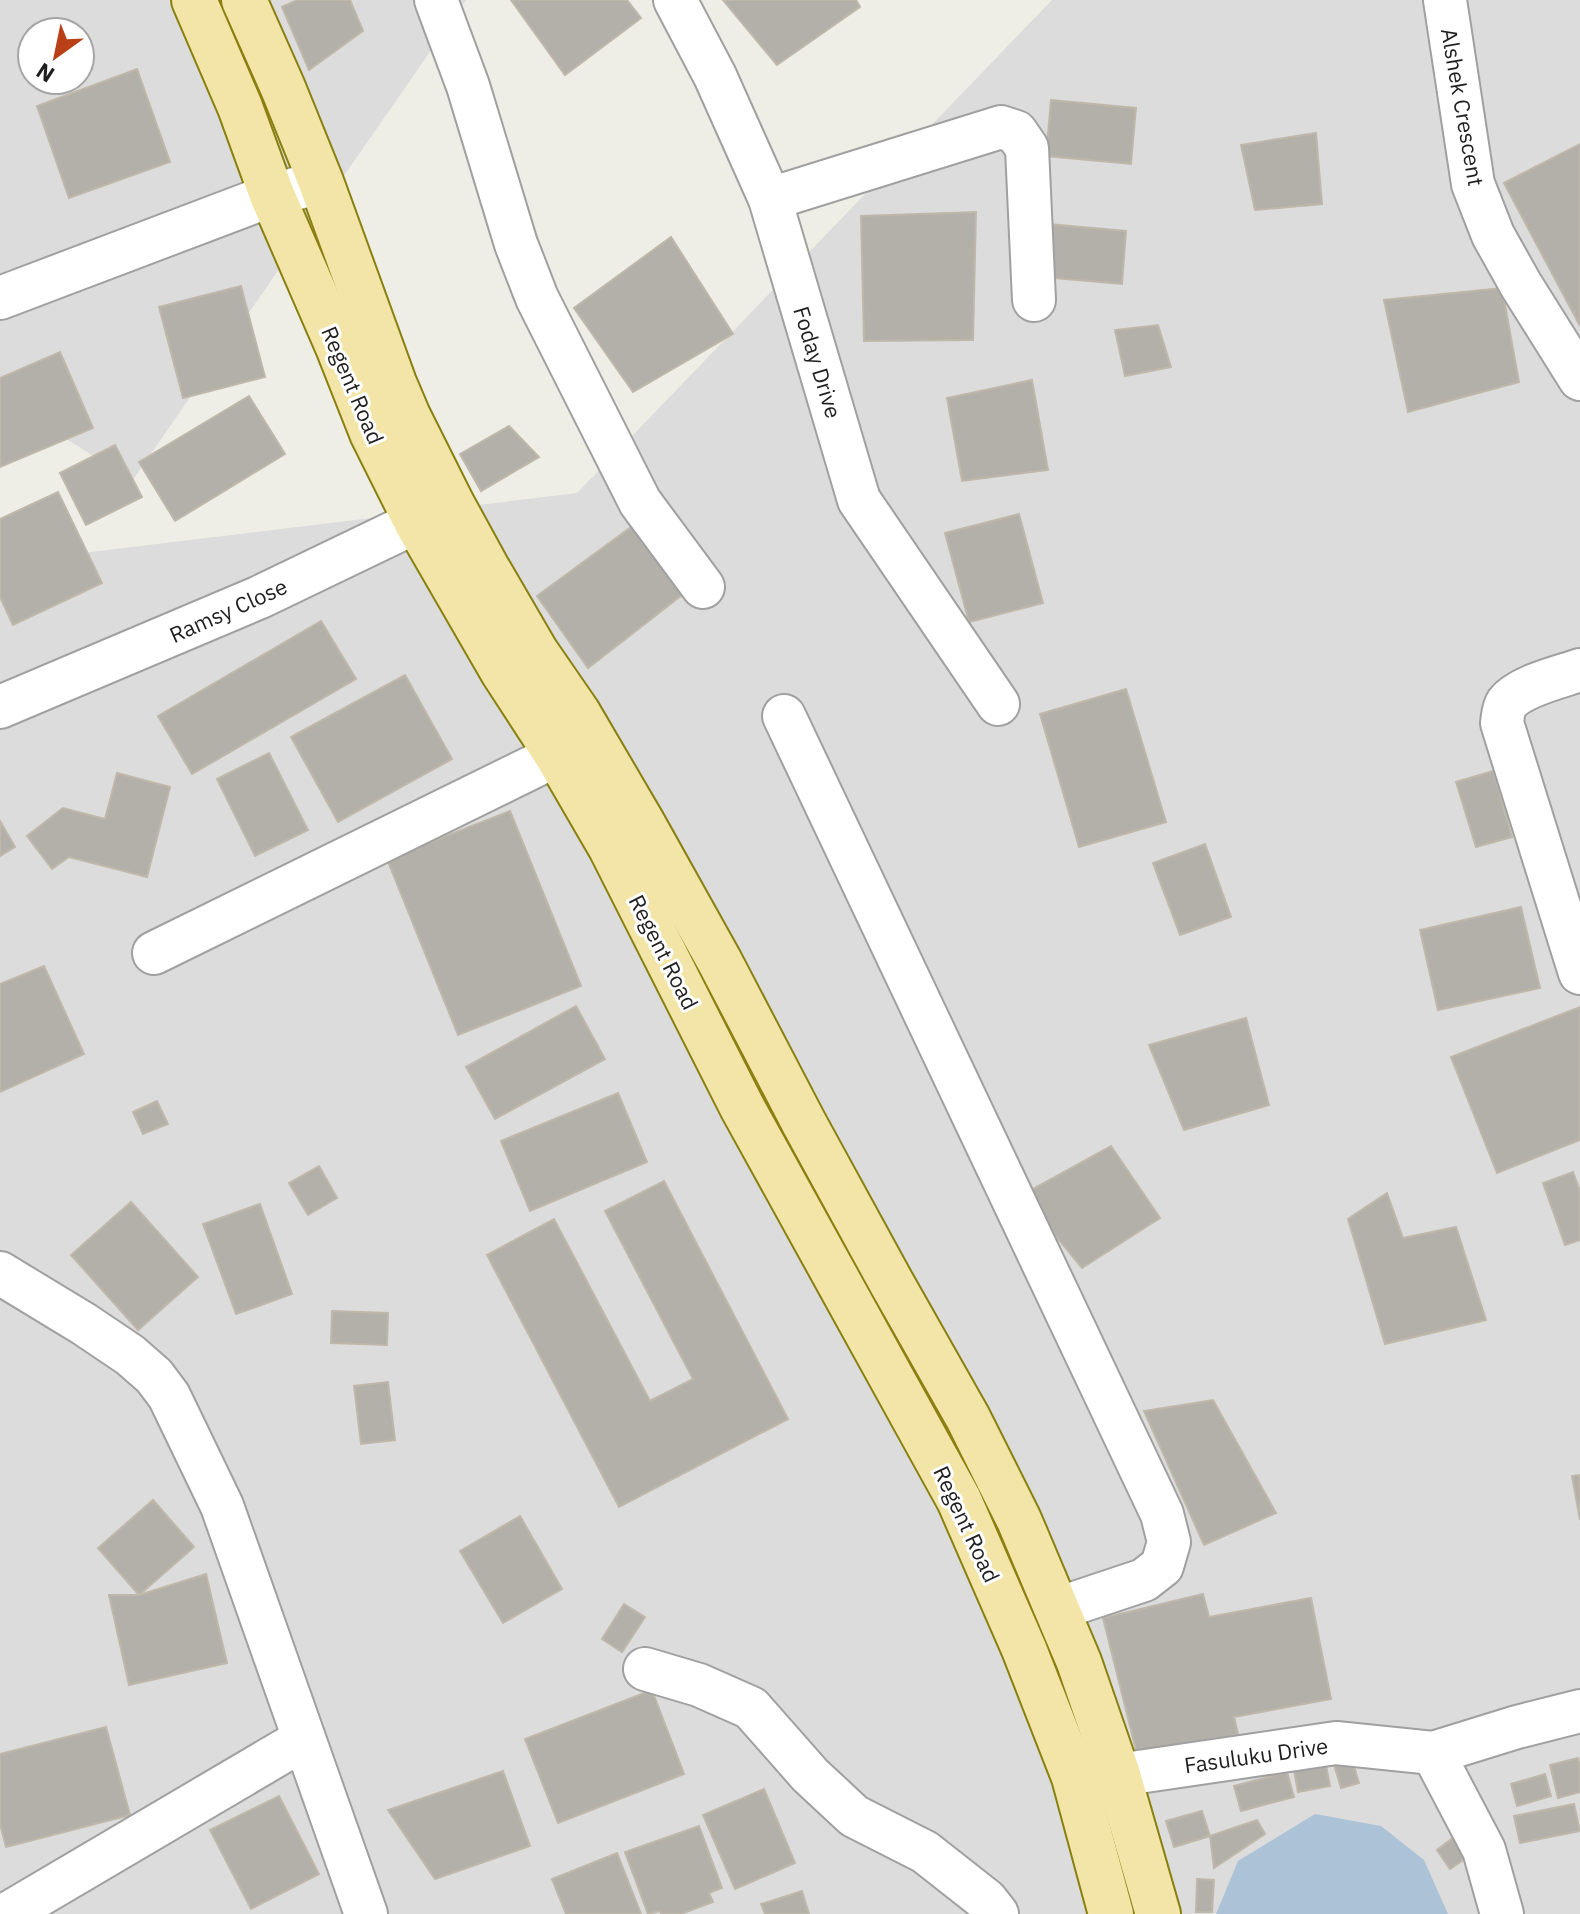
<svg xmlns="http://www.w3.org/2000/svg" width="1580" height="1914" font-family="'IBM Plex Sans',sans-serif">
<rect width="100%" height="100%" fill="#eeeee6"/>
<g fill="#dddcdc" fill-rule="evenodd">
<path d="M0 0H466L132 481 0 396ZM32 32H80V80H32Z"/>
<path d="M1052 0H1580V1914H0V563L577 493Z"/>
</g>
<path fill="#abc2d7" d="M1315 1814 1381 1826 1424 1860 1448 1914H1216L1238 1861Z"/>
<g fill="#b3b0a9" stroke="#bfb8aa" stroke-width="2">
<path d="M297 0H350L363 31 309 70 282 7Z"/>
<path d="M511 0H627L641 18 565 75Z"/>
<path d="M723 0H856L860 7 777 65Z"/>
<path d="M137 69 170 162 69 198 37 106Z"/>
<path d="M1051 100 1136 108 1131 164 1046 156Z"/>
<path d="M1316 133 1322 204 1255 210 1241 145Z"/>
<path d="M1580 144V326L1504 183Z"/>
<path d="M976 212 973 340 864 341 861 216Z"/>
<path d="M1048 224 1126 231 1122 284 1043 277Z"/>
<path d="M671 237 733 334 633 392 574 308Z"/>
<path d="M241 286 265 377 183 398 159 307Z"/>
<path d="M1502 288 1519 382 1408 412 1384 300Z"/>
<path d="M1158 325 1171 367 1125 376 1115 330Z"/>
<path d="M60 352 93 428 0 467V378Z"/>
<path d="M1032 380 1048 470 962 481 947 398Z"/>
<path d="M249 396 285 454 175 521 139 462Z"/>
<path d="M509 426 539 457 481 491 460 454Z"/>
<path d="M115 445 142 497 86 525 60 473Z"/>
<path d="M58 492 102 583 13 625 0 597V519Z"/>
<path d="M1019 514 1043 603 969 622 945 533Z"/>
<path d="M638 522 682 595 588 668 537 596Z"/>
<path d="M321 621 356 679 192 774 158 716Z"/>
<path d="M405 675 452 759 338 822 291 737Z"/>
<path d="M1126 689 1166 822 1079 847 1040 714Z"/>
<path d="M269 753 308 830 255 856 217 779Z"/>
<path d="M1493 771 1512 837 1476 847 1456 782Z"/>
<path d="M117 773 170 787 147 877 69 857 52 869 27 836 63 808 105 819Z"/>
<path d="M510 811 581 986 458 1035 387 859Z"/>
<path d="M0 821 15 847 0 856Z"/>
<path d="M1205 844 1231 917 1180 935 1153 863Z"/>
<path d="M1521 907 1540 988 1438 1010 1420 930Z"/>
<path d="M44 966 84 1054 0 1092V984Z"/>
<path d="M576 1006 605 1059 495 1119 466 1067Z"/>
<path d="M1580 1007V1140L1497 1173 1451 1057Z"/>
<path d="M1246 1018 1269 1105 1184 1130 1149 1045Z"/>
<path d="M618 1093 647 1162 530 1211 501 1141Z"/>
<path d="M157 1101 168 1124 143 1134 133 1112Z"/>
<path d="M1111 1146 1160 1218 1082 1268 1022 1195Z"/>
<path d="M319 1166 337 1198 308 1215 289 1183Z"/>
<path d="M1573 1172 1580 1191V1240L1565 1245 1543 1183Z"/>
<path d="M664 1181 788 1419 619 1507 487 1255 554 1219 650 1401 693 1379 605 1211Z"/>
<path d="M1387 1193 1403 1238 1456 1227 1486 1320 1385 1344 1348 1219Z"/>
<path d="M131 1202 198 1277 138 1330 71 1255Z"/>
<path d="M260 1204 292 1294 236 1314 203 1224Z"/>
<path d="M332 1311 388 1313 387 1345 331 1343Z"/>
<path d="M388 1382 395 1440 361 1444 354 1386Z"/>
<path d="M1213 1400 1276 1513 1204 1545 1144 1411Z"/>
<path d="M1580 1475V1520L1572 1476Z"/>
<path d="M153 1500 194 1547 139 1595 98 1548Z"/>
<path d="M520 1516 562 1589 503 1623 460 1551Z"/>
<path d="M206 1574 227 1663 129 1685 109 1595H139Z"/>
<path d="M1203 1594 1209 1617 1311 1598 1331 1699 1234 1717 1238 1734 1138 1758 1103 1618Z"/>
<path d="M624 1604 645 1617 622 1652 602 1639Z"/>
<path d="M652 1690 684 1774 558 1823 525 1739Z"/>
<path d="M106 1727 130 1815 6 1847 0 1824V1754Z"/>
<path d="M1351 1756 1359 1783 1341 1788 1333 1761Z"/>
<path d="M1578 1758 1580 1767V1792L1558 1798 1550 1765Z"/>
<path d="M1326 1765 1330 1786 1298 1792 1294 1771Z"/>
<path d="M503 1771 530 1846 435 1879 388 1810Z"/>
<path d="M1287 1772 1294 1797 1241 1811 1234 1786Z"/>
<path d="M1545 1774 1551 1796 1517 1806 1511 1784Z"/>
<path d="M764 1789 795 1863 735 1889 703 1815Z"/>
<path d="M279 1796 319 1874 251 1909 210 1830Z"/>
<path d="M1574 1804 1580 1831 1520 1843 1514 1816Z"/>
<path d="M1202 1811 1210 1836 1174 1847 1166 1821Z"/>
<path d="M1257 1820 1265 1834 1214 1868 1210 1836Z"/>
<path d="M699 1826 722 1888 709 1893 713 1902 681 1914H661L660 1911 648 1914 625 1852Z"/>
<path d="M1458 1834 1472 1854 1450 1869 1437 1850Z"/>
<path d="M617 1853 641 1914H566L552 1879Z"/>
<path d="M1197 1879 1214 1880 1212 1912H1196Z"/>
<path d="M802 1891 809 1914H765L761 1904Z"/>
</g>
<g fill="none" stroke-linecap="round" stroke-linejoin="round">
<defs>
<g id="minor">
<path d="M436 0 468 86 516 244 537 298 640 502 703 587"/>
<path d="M675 0 715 76 770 199 859 500 998 704"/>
<path d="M1445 0 1473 184 1493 235 1521 285 1580 379"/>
<path d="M770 199 1001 127 1016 132 1027 148 1034 300"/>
<path d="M0 298 272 195 321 182"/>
<path d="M1580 670C1560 677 1520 686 1507 703 1503 709 1503 716 1502 723L1580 973"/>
<path d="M0 707 260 597 447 507"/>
<path d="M784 716 1162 1514 1169 1542 1162 1566 1144 1580 1057 1609"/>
<path d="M154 953 557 755"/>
<path d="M0 1273 84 1324 130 1355 154 1376 169 1396 222 1506 366 1914"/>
<path d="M645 1669 699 1685 751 1708 810 1775 854 1816 925 1852 986 1900 997 1914"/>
<path d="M1433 1753 1484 1850 1502 1914"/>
<path d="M1118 1775 1336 1743 1433 1753 1517 1727 1580 1711"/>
<path d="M7 1914 304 1739"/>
</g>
<g id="major">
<path d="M194 0 240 107 272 195 338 347 372 433 417 523 503 672 557 755 611 848 742 1107 959 1500 1024 1649 1074 1777 1111 1914"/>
<path d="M244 0 283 88 321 182 394 383 408 416 452 504 487 568 536 652 578 713 643 824 720 962 804 1123 891 1282 968 1418 1019 1520 1079 1662 1118 1775 1158 1914"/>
</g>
</defs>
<use href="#minor" stroke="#a0a0a0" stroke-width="46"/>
<use href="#major" stroke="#898010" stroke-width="48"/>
<use href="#minor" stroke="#fff" stroke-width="42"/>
<use href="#major" stroke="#f2e5a7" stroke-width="44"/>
</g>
<g text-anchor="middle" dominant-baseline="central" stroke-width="6" stroke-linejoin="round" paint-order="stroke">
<g font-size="22" fill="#1f1f1f" stroke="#fff">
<text transform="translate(1463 107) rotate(80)">Alshek Crescent</text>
<text transform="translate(818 362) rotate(73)">Foday Drive</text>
<text transform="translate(353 385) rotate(67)">Regent Road</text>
<text transform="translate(228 610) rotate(-24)">Ramsy Close</text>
<text transform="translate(664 952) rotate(63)">Regent Road</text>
<text transform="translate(967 1524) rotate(65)">Regent Road</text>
<text transform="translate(1256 1755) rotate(-8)">Fasuluku Drive</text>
</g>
</g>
<g transform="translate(56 56) rotate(213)"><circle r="38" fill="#ffffff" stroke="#a5a5a5" stroke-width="2"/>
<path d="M0-6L14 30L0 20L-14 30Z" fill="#b83f16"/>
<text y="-12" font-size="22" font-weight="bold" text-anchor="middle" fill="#1f1f1f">N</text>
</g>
</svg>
